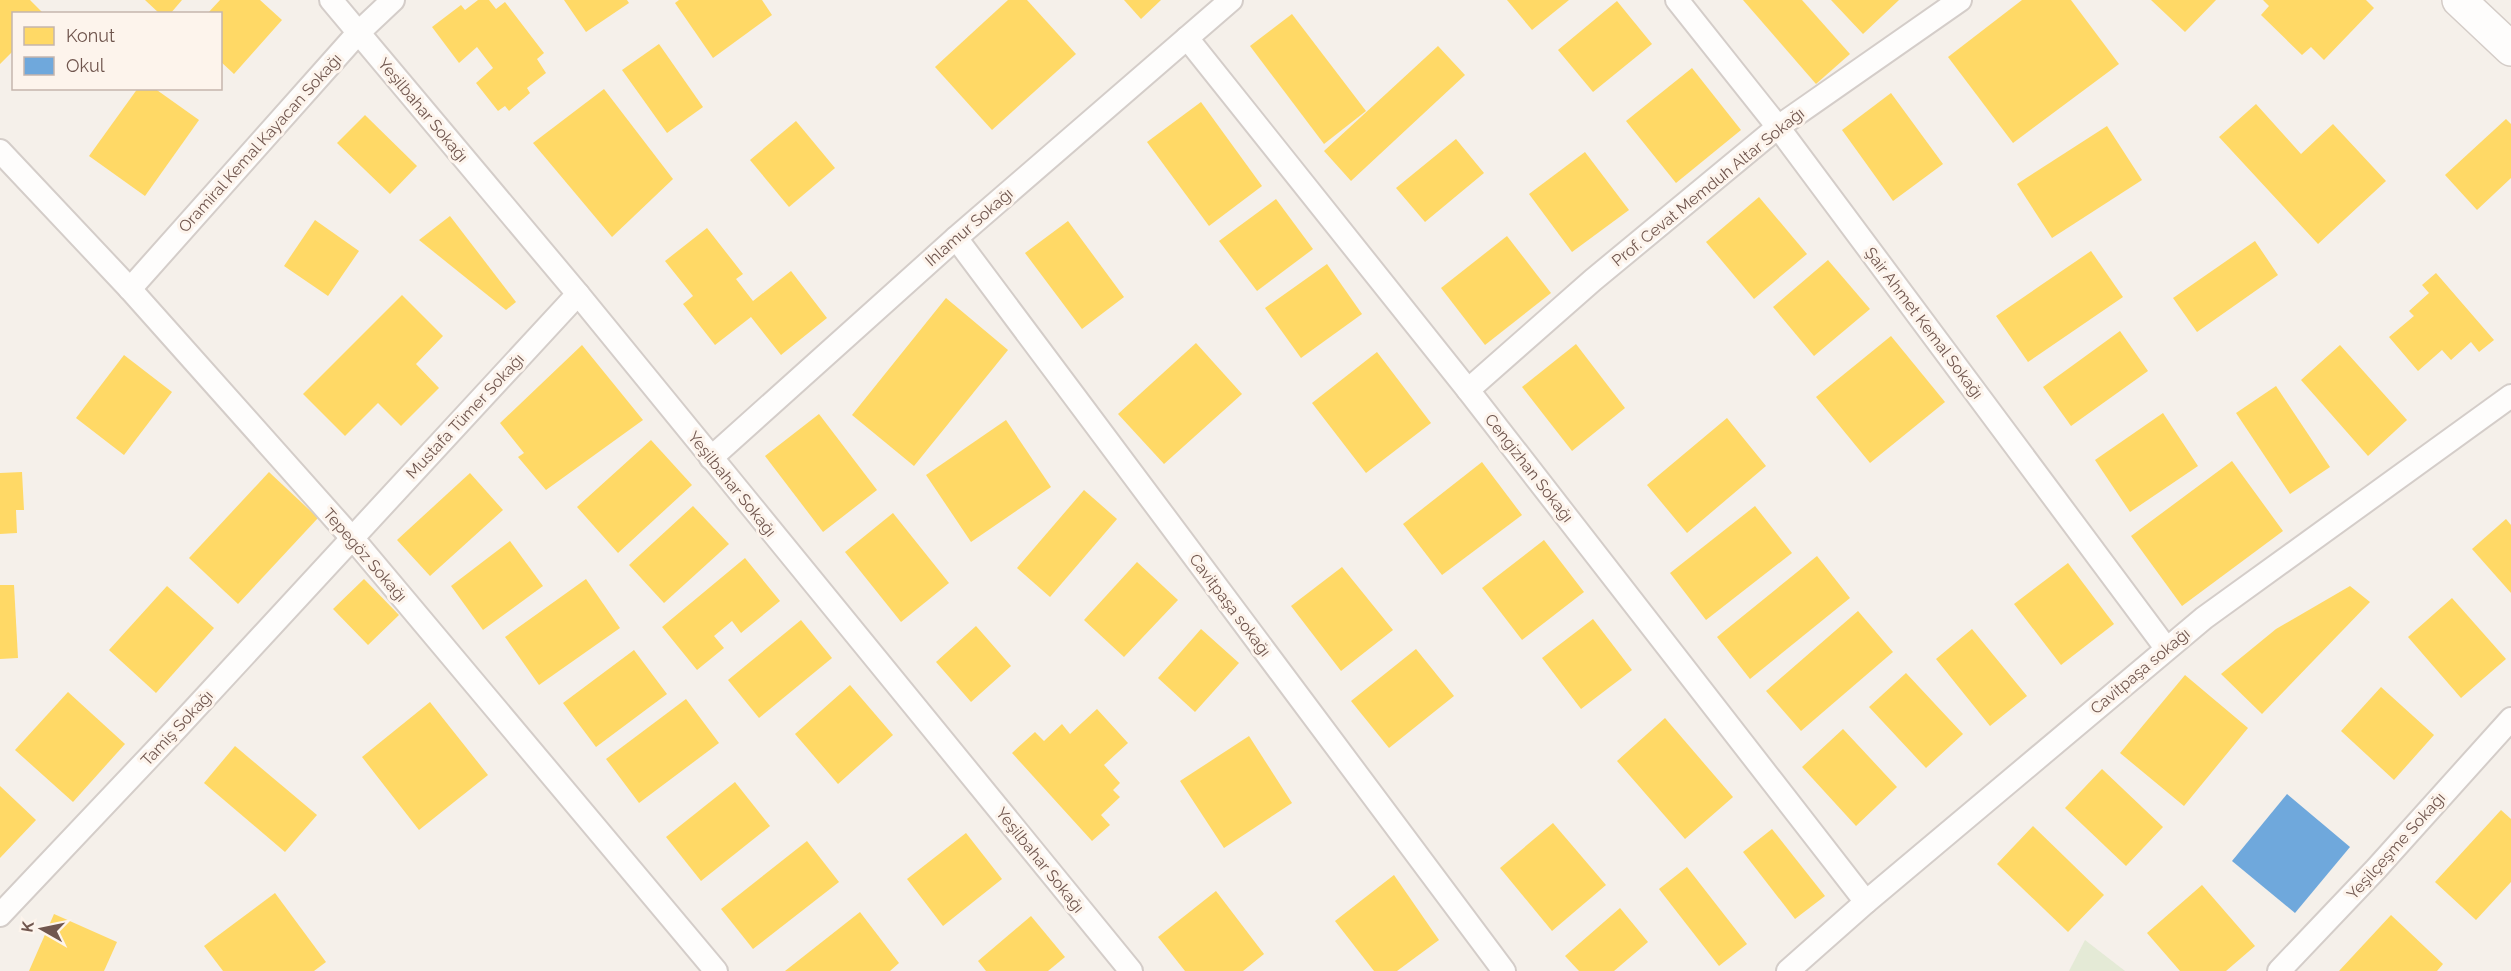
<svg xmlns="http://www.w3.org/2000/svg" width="2511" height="971" font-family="Raleway,sans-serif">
<rect width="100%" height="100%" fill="#f5f0ea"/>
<path fill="#e4ead6" d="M2085 940 2125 971H2069Z"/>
<g fill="#ffd966">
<path d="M0 0H30L44 14H14V50L0 64Z"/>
<path d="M145 0H182L170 14H160Z"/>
<path d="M220 0H260L282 20 234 74 220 61V14H207Z"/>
<path d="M478 0H489L496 9 505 2 544 53 537 59 546 73 527 88 530 93 509 111 505 106 498 111 476 83 493 68 477 47 459 63 432 27 461 5 465 10Z"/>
<path d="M564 0H627L629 3 586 32Z"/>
<path d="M679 0H762L772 15 713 58 675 3Z"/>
<path d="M1008 0H1027L1076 54 992 130 935 67Z"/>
<path d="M1124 0H1161L1141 19Z"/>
<path d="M1507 0H1569L1532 30Z"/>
<path d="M1743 0H1802L1850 54 1816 84Z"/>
<path d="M1831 0H1899L1863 34Z"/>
<path d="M2022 0H2071L2119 64 2013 143 1948 57Z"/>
<path d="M2151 0H2216L2185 32Z"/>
<path d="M2263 0H2366L2374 8 2324 60 2311 47 2302 55 2261 15 2269 6Z"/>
<path d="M1617 1 1652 44 1593 92 1558 50Z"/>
<path d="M1292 14 1366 111 1324 144 1250 46Z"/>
<path d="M659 44 703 107 667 133 622 70Z"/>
<path d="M1438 46 1465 75 1351 181 1324 151Z"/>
<path d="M1692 68 1741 130 1676 183 1626 121Z"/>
<path d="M138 88H154L199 120 145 196 89 156Z"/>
<path d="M604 89 673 179 612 237 533 143Z"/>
<path d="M1891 93 1943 164 1893 201 1842 130Z"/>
<path d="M1201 102 1262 186 1209 226 1147 142Z"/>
<path d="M2256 104 2301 154 2333 124 2386 181 2318 244 2219 137Z"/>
<path d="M365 115 417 166 390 194 337 143Z"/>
<path d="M2506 119 2511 124V178L2477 210 2445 175Z"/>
<path d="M796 121 835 168 789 207 750 160Z"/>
<path d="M2107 126 2142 180 2052 238 2017 184Z"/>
<path d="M1456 139 1484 173 1425 222 1396 188Z"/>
<path d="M1585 152 1629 210 1572 252 1529 194Z"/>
<path d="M1759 197 1807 254 1754 299 1706 242Z"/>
<path d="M1276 199 1313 249 1257 291 1219 241Z"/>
<path d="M450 216 516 302 506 310 419 240Z"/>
<path d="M315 220 359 251 328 296 284 266Z"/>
<path d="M1068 221 1124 297 1082 329 1025 253Z"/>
<path d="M707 228 743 274 736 279 753 301 791 271 827 318 781 355 751 317 715 345 683 304 693 296 665 261Z"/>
<path d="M1507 236 1551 293 1485 345 1441 288Z"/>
<path d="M2255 241 2278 275 2197 332 2173 298Z"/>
<path d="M2091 251 2123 297 2028 362 1996 316Z"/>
<path d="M1828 260 1870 309 1814 356 1773 307Z"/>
<path d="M1327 264 1362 314 1301 358 1265 308Z"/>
<path d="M2436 273 2494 340 2479 352 2471 342 2451 360 2442 350 2418 371 2389 337 2414 316 2409 311 2429 293 2422 285Z"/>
<path d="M402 295 443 336 416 364 439 388 401 426 378 403 345 436 303 394Z"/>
<path d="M946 298 1008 350 914 466 852 415Z"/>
<path d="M2120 331 2148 371 2071 426 2043 387Z"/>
<path d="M1891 336 1945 402 1870 463 1816 397Z"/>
<path d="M1196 343 1242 394 1164 464 1118 414Z"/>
<path d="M1576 344 1625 408 1572 451 1522 387Z"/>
<path d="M582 345 643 420 546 490 518 457 524 453 500 423Z"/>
<path d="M2340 345 2407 420 2368 456 2301 380Z"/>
<path d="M1377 352 1431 423 1366 473 1312 403Z"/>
<path d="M124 355 172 392 124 455 76 418Z"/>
<path d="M2276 386 2330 467 2290 494 2236 413Z"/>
<path d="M2163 413 2198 466 2130 512 2095 460Z"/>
<path d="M819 414 877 490 823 532 765 456Z"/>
<path d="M1727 418 1766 466 1687 533 1647 485Z"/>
<path d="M1006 420 1051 487 971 542 926 475Z"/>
<path d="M651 440 692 485 618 553 577 507Z"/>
<path d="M2232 461 2283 531 2182 606 2131 536Z"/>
<path d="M1482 462 1522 515 1442 575 1403 524Z"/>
<path d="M22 472 24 510H16L17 533 0 534V473Z"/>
<path d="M269 472 318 518 238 604 189 558Z"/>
<path d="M470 473 503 510 430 576 397 540Z"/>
<path d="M1084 490 1117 519 1050 597 1017 568Z"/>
<path d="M693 506 729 544 664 603 629 565Z"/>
<path d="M1755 506 1792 553 1706 620 1670 573Z"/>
<path d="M893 513 949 583 901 622 845 552Z"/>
<path d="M2506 519 2511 525V593L2472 549Z"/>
<path d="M1544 540 1584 592 1522 640 1482 588Z"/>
<path d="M510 541 543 586 483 630 451 586Z"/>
<path d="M1817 556 1850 598 1750 679 1717 637Z"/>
<path d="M745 558 780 601 741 633 732 621 714 636 724 648 697 670 662 627Z"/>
<path d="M1137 562 1178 600 1124 657 1084 620Z"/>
<path d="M2068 563 2114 624 2061 665 2014 604Z"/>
<path d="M1342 567 1393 630 1341 671 1291 606Z"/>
<path d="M364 579 399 615 368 645 333 609Z"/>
<path d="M586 579 620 628 539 685 505 637Z"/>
<path d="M0 585H14L18 658 0 659Z"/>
<path d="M167 586 214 628 156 693 109 650Z"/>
<path d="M2350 586 2370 602 2262 714 2221 674 2276 629Z"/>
<path d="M2452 598 2506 659 2461 698 2408 637Z"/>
<path d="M1858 611 1893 652 1801 731 1766 691Z"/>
<path d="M1593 619 1632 670 1581 709 1542 658Z"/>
<path d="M801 620 832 658 759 718 728 680Z"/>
<path d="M976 626 1011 666 971 702 936 662Z"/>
<path d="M1201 629 1239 663 1195 712 1158 678Z"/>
<path d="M1972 629 2027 696 1990 726 1936 659Z"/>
<path d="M1416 649 1454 696 1389 748 1351 701Z"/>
<path d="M634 650 667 694 596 747 563 703Z"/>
<path d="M1906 673 1963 734 1926 768 1869 707Z"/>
<path d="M2185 675 2248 728 2184 806 2120 753Z"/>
<path d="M850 685 893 735 838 784 795 734Z"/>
<path d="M2381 687 2434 735 2394 780 2341 731Z"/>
<path d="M68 692 125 744 73 802 15 750Z"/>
<path d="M686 699 719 743 639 803 606 759Z"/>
<path d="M430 702 488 775 419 830 362 757Z"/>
<path d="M1097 709 1128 743 1104 765 1120 783 1113 790 1120 797 1101 815 1110 825 1092 841 1012 753 1035 732 1044 741 1062 724 1070 734Z"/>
<path d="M1665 718 1733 797 1685 839 1617 761Z"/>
<path d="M1843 729 1897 787 1856 826 1802 767Z"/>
<path d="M1249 736 1292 803 1224 848 1180 781Z"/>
<path d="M235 746 317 815 285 852 204 783Z"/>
<path d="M2102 769 2163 827 2126 866 2065 808Z"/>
<path d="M735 782 770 826 701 881 666 837Z"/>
<path d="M0 786 36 820 0 858Z"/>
<path d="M2501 810 2511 819V882L2476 920 2435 882Z"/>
<path d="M1553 823 1606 885 1552 931 1500 868Z"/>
<path d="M2033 826 2104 895 2068 932 1997 864Z"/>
<path d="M1772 829 1825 896 1795 919 1743 852Z"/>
<path d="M966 833 1002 879 943 926 907 879Z"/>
<path d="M807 841 839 882 753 949 721 909Z"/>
<path d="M1687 867 1747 944 1719 966 1659 889Z"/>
<path d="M1394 875 1439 940 1397 971H1374L1335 921Z"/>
<path d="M2202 885 2255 946 2226 971H2180L2147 933Z"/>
<path d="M1216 891 1264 954 1243 971H1185L1158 937Z"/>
<path d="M275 893 326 962 314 971H223L204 946Z"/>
<path d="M1620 908 1648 942 1614 971H1579L1565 956Z"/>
<path d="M860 912 899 963 890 971H785Z"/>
<path d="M54 914 117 942 104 971H29Z"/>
<path d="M2391 915 2443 964 2437 971H2339Z"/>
<path d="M1031 916 1065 957 1048 971H986L978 961Z"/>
</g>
<path fill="#6fa8dc" d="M2287 794 2350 847 2295 913 2232 861Z"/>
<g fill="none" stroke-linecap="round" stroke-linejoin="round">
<defs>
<g id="street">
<path d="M331 0 578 294 1131 971"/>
<path d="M1677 0 1778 127 2166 648"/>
<path d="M1187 38 1468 390 1866 902"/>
<path d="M0 151 130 289 360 547 716 971"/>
<path d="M956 238 1504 971"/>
<path d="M130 289 358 33 393 0"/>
<path d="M1468 390 1593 280 1778 127 1960 0"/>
<path d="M711 458 956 238 1231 0"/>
<path d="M0 915 176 729 578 294"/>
<path d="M1788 971 1866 902 2204 618 2511 396"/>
<path d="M2279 971 2376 869 2511 719"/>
</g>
<path id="secondary" d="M2459 0 2511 49"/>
</defs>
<use href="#street" stroke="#d4cdc9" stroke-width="26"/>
<use href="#secondary" stroke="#d4ccc7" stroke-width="36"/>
<use href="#street" stroke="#fefdfc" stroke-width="22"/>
<use href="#secondary" stroke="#fefdfc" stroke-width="33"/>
</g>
<g text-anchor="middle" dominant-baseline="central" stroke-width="6" stroke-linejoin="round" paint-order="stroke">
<g font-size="16" fill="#70564e" stroke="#fdf4ec">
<text transform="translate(423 110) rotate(50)">Yeşilbahar Sokağı</text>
<text transform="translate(260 143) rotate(-48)">Oramiral Kemal Kayacan Sokağı</text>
<text transform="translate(1708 187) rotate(-39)">Prof. Cevat Memduh Altar Sokağı</text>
<text transform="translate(969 227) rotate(-41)">Ihlamur Sokağı</text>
<text transform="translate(1924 323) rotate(53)">Şair Ahmet Kemal Sokağı</text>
<text transform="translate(465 416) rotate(-47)">Mustafa Tümer Sokağı</text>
<text transform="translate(1529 468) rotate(52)">Cengizhan Sokağı</text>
<text transform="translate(732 484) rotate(51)">Yeşilbahar Sokağı</text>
<text transform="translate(365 555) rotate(49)">Tepegöz Sokağı</text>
<text transform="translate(1230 605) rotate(53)">Cavitpaşa sokağı</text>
<text transform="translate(2140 671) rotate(-40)">Cavitpaşa sokağı</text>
<text transform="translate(177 728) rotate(-47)">Tamiş Sokağı</text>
<text transform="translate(2396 846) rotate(-48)">Yeşilçeşme Sokağı</text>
<text transform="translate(1040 860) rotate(51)">Yeşilbahar Sokağı</text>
</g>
</g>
<rect x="12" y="12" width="210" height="78" fill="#fdf4ec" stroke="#c5b5ad" stroke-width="1.5"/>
<rect x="24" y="27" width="30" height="18" fill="#ffd966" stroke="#c5b5ad" stroke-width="1.5"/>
<text x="66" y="42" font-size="18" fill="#70564e">Konut</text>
<rect x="24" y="57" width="30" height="18" fill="#6fa8dc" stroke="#c5b5ad" stroke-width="1.5"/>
<text x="66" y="72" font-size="18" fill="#70564e">Okul</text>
<g transform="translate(42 929) rotate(279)" stroke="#fdf4ec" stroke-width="4.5" paint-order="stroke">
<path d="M0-4.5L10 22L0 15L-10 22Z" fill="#70564e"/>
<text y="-9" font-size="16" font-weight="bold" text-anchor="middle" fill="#70564e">K</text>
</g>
</svg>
